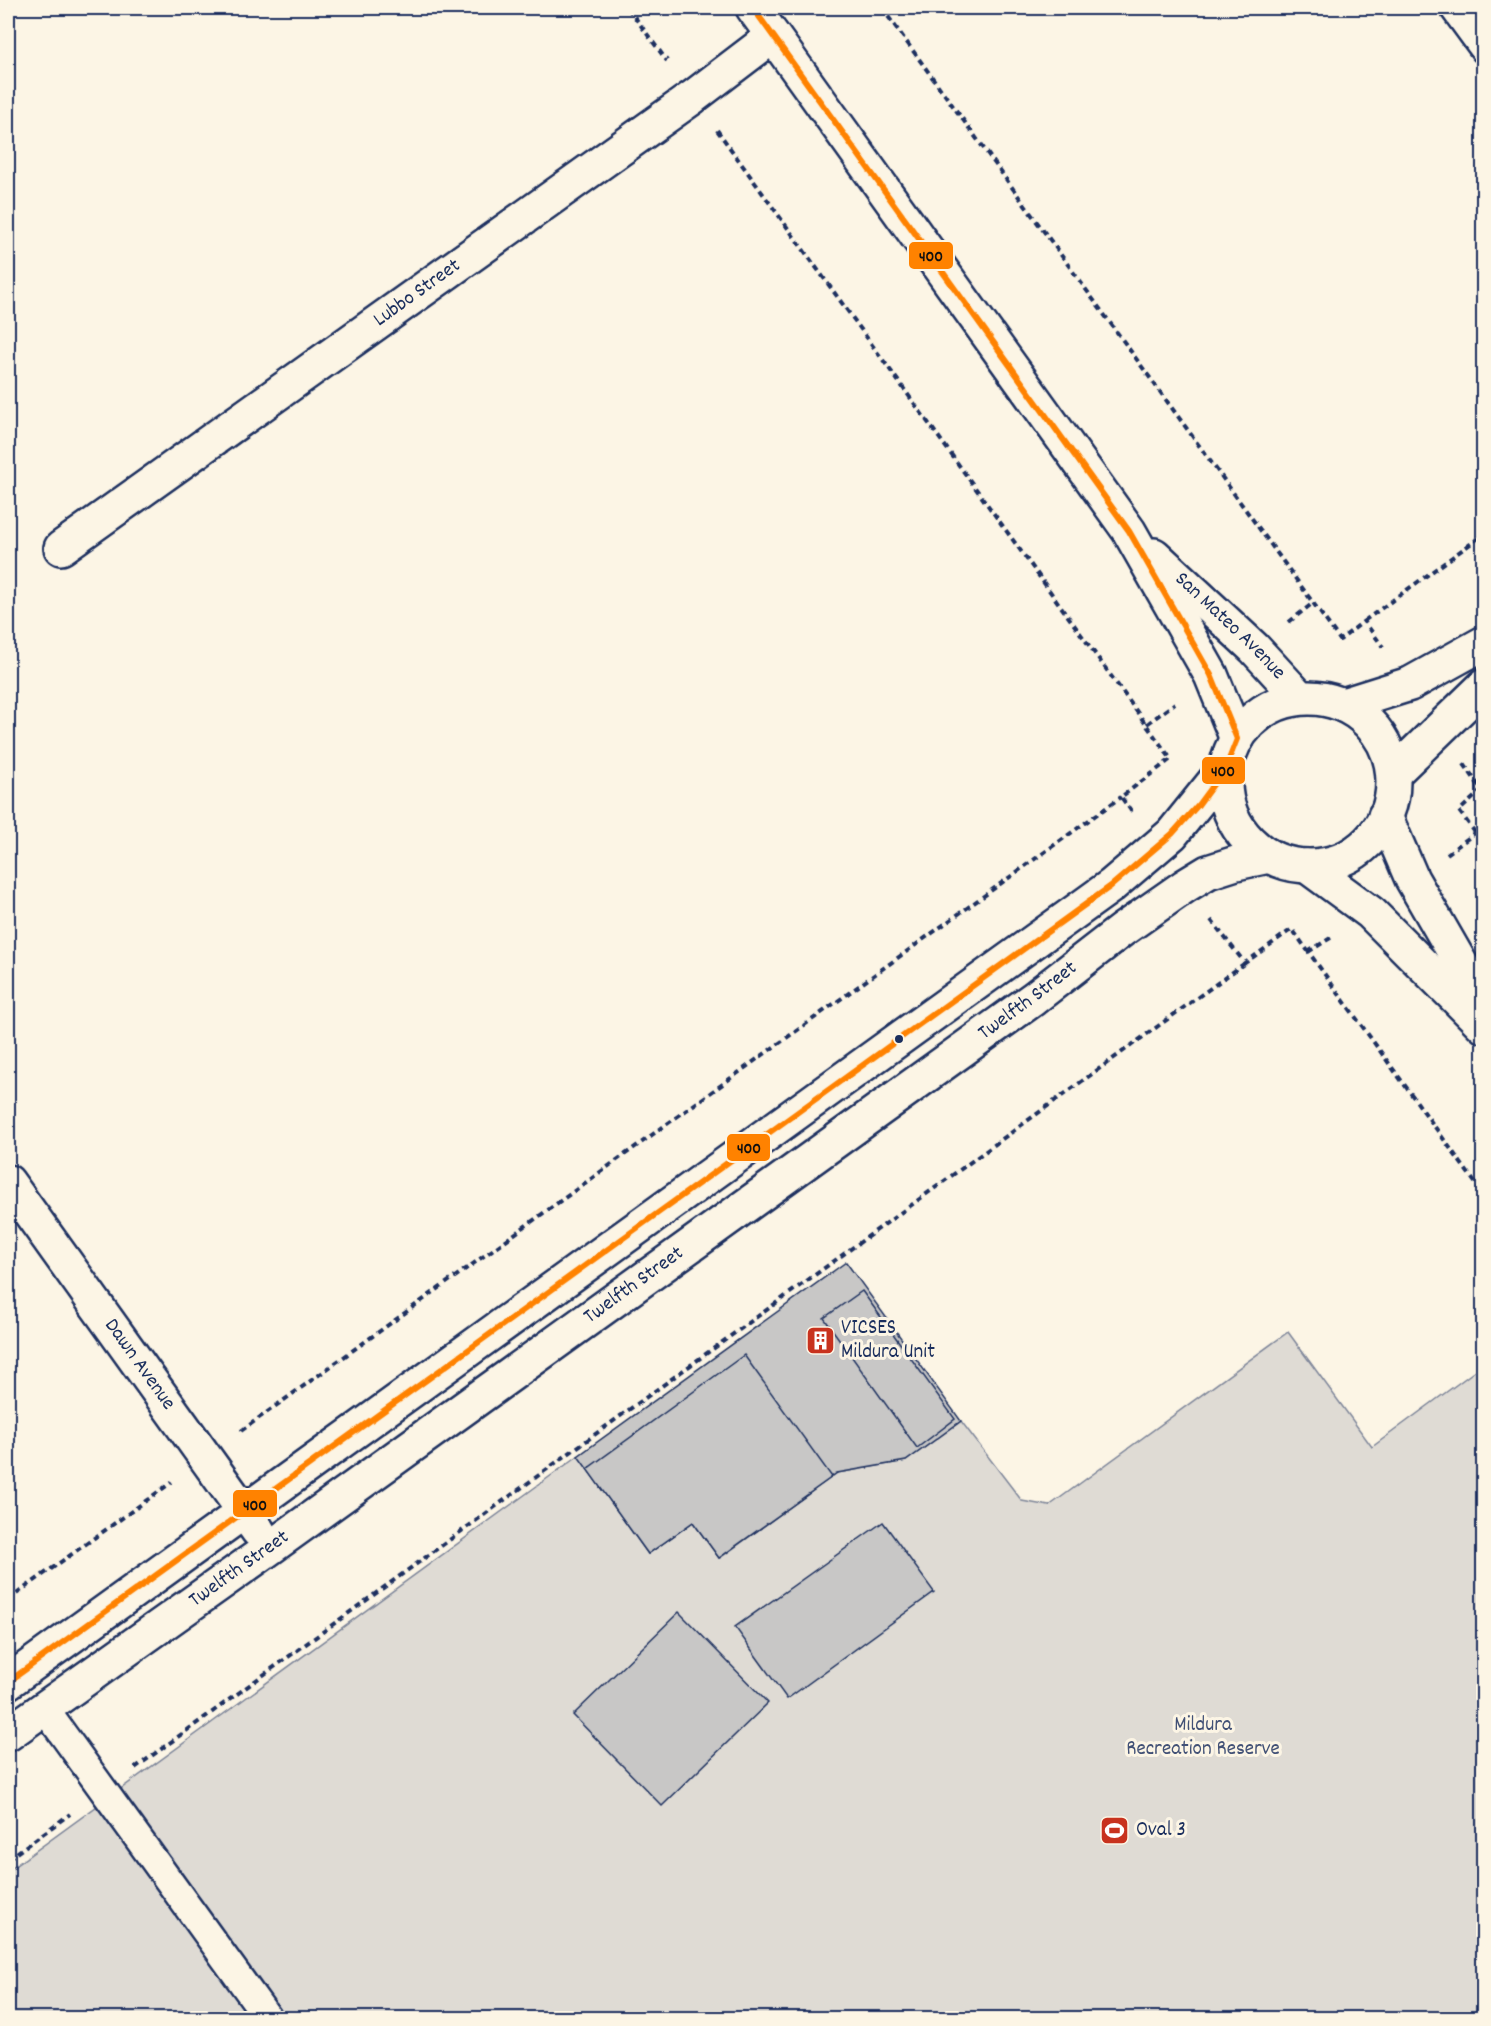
<svg xmlns="http://www.w3.org/2000/svg" width="1491" height="2026" font-family="Dekko,sans-serif">
<rect width="100%" height="100%" fill="#fcf5e5"/>
<filter id="ink" filterUnits="userSpaceOnUse"><feTurbulence type="fractalNoise" baseFrequency=".0167" numOctaves="2"/><feDisplacementMap in="SourceGraphic" scale="12" xChannelSelector="R" yChannelSelector="G"/><feConvolveMatrix kernelMatrix="1 2 1 2 8 2 1 2 1" color-interpolation-filters="sRGB"/></filter>
<g filter="url(#ink)">
<path fill="#dfdbd4" stroke="#7d8599" stroke-width="1.5" d="M1288 1332 1372 1447 1483 1365V2018H8V1871L578 1456 648 1554 693 1522 720 1558 837 1473 906 1461 961 1421 1022 1501 1049 1506Z"/>
<g fill="#c8c7c6" stroke="#1b2f5e" stroke-width="1.5">
<path d="M846 1262 961 1421 906 1461 837 1473 719 1558 693 1522 648 1554 578 1456Z"/>
<path d="M862 1291 955 1419 917 1448 824 1318Z"/>
<path d="M744 1355 832 1477 719 1558 693 1522 648 1554 587 1469Z"/>
<path d="M883 1522 934 1592 787 1699 735 1627Z"/>
<path d="M679 1612 768 1703 662 1806 573 1715Z"/>
</g>
<g fill="none" stroke-linecap="round" stroke-linejoin="round">
<defs>
<g id="lane">
<path d="M1454 8 1484 49"/>
<path d="M44 1708 268 2018"/>
</g>
<g id="street">
<path id="s1" d="M61 548 693 97 773 36"/>
<path d="M1343 705 1410 684 1484 643"/>
<path d="M1393 774 1484 686"/>
<path id="s2" d="M8 1182 258 1531"/>
<path d="M8 1682 1111 886 1172 834 1226 767"/>
<path id="s3" d="M8 1734 270 1548 1033 999 1122 930 1185 886 1208 872 1236 863 1269 856"/>
</g>
<g id="secondary">
<path d="M753 8 1129 531 1211 675 1237 739"/>
<path id="s4" d="M1154 555 1254 648 1300 698"/>
<circle cx="1309" cy="782" r="84"/>
<path d="M1385 816 1412 879 1484 1004"/>
<path d="M1307 866 1371 913 1484 1026"/>
</g>
</defs>
<use href="#lane" stroke="#1b2f5e" stroke-width="32"/>
<use href="#street" stroke="#1b2f5e" stroke-width="38"/>
<use href="#secondary" stroke="#1b2f5e" stroke-width="38"/>
<g stroke="#1b2f5e" stroke-width="4" stroke-dasharray="6 4.5" stroke-linecap="butt">
<path d="M628 8 667 61"/>
<path d="M882 8 1340 640 1364 621 1383 647"/>
<path d="M717 130 1171 759 1121 797 1132 812"/>
<path d="M1364 621 1484 534"/>
<path d="M1289 622 1313 603"/>
<path d="M1147 724 1175 703"/>
<path d="M1464 764 1482 790 1459 811 1484 844"/>
<path d="M1447 854 1475 833"/>
<path d="M1211 920 1245 963 1292 929 1484 1195"/>
<path d="M1308 952 1332 937"/>
<path d="M241 1431 1121 797"/>
<path d="M8 1600 172 1482"/>
<path d="M135 1768 1245 963"/>
<path d="M8 1859 70 1814"/>
</g>
<use href="#lane" stroke="#fcf5e5" stroke-width="27"/>
<use href="#street" stroke="#fcf5e5" stroke-width="33"/>
<use href="#secondary" stroke="#fcf5e5" stroke-width="33"/>
<defs>
<path id="bus-1" d="M8 1682 1111 886 1172 834 1198 805 1226 767 1237 739 1211 675 1129 531 753 8"/>
</defs>
<use href="#bus-1" stroke="#fcf5e5" stroke-width="10"/>
<use href="#bus-1" stroke="#ff8200" stroke-width="6"/>
</g>
</g>
<defs>
<symbol id="building-square" viewBox="-11 -11 22 22"><rect x="-9" y="-9" width="18" height="18" rx="4" fill="#c8321e" stroke="#fcf5e5"/><path d="M-4-6H4V6H1V3H-1V6H-4ZM-2.5-4.3h1.7v1.8h-1.7ZM.8-4.3h1.7v1.8H.8ZM-2.5-1h1.7V.8h-1.7ZM.8-1h1.7V.8H.8Z" fill="#fff"/></symbol>
<symbol id="stadium-square" viewBox="-11 -11 22 22"><rect x="-9" y="-9" width="18" height="18" rx="4" fill="#c8321e" stroke="#fcf5e5"/><path d="M0-5a6.5 5 0 1 0 0 10a6.5 5 0 1 0 0-10ZM-3.5-1.8h7v3.6h-7Z" fill="#fff"/></symbol>
</defs>
<g fill-rule="evenodd">
<use href="#building-square" x="804" y="1324" width="33" height="33"/>
<use href="#stadium-square" x="1098" y="1814" width="33" height="33"/>
</g>
<circle fill="#1b2f5e" stroke="#fcf5e5" stroke-width="2" cx="899" cy="1039" r="5"/>
<g text-anchor="middle" dominant-baseline="central" stroke-width="6" stroke-linejoin="round" paint-order="stroke">
<g font-size="21" fill="#1b2f5e" stroke="#fcf5e5">
<text stroke="none"><textPath href="#s1" startOffset="438">Lubbo Street</textPath></text>
<text stroke="none"><textPath href="#s4" startOffset="104">San Mateo Avenue</textPath></text>
<text stroke="none"><textPath href="#s3" startOffset="1256">Twelfth Street</textPath></text>
<text stroke="none"><textPath href="#s3" startOffset="770">Twelfth Street</textPath></text>
<text stroke="none"><textPath href="#s2" startOffset="225">Dawn Avenue</textPath></text>
<text stroke="none"><textPath href="#s3" startOffset="284">Twelfth Street</textPath></text>
</g>
<g font-size="21" fill="#1b2f5e" stroke="#fcf5e5" text-anchor="start">
<text x="841" y="1329">VICSES<tspan x="841" dy="24">Mildura Unit</tspan></text>
<text x="1136" y="1831">Oval 3</text>
</g>
<g font-size="21" fill="#425176" stroke="#fcf5e5">
<text x="1203" y="1726">Mildura<tspan x="1203" dy="24">Recreation Reserve</tspan></text>
</g>
</g>
<g stroke="#fcf5e5" stroke-width="2">
<rect x="908" y="241" width="46" height="29" rx="6" fill="#ff8200"/>
<rect x="1201" y="756" width="45" height="29" rx="6" fill="#ff8200"/>
<rect x="726" y="1133" width="45" height="29" rx="6" fill="#ff8200"/>
<rect x="232" y="1489" width="46" height="29" rx="6" fill="#ff8200"/>
</g>
<g font-size="16" text-anchor="middle" font-weight="bold" fill="#111">
<text x="931" y="261">400</text>
<text x="1223" y="776">400</text>
<text x="749" y="1153">400</text>
<text x="255" y="1510">400</text>
</g>
<rect width="1491" height="2026" fill="none" stroke="#fcf5e5" stroke-width="30"/>
<rect x="15" y="15" width="1461" height="1996" fill="none" stroke="#1b2f5e" stroke-width="2" filter="url(#ink)"/>
</svg>
